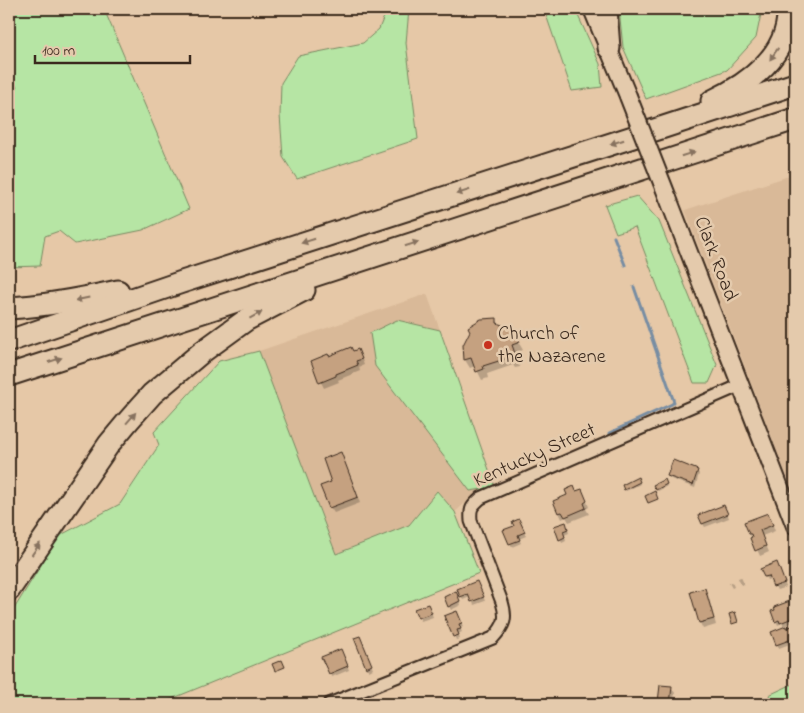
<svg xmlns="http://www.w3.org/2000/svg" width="804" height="713" font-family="'Indie Flower',sans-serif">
<rect width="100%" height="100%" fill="#e6c8a7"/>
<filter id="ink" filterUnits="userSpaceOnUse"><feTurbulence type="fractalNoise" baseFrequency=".02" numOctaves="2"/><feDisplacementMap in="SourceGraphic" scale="10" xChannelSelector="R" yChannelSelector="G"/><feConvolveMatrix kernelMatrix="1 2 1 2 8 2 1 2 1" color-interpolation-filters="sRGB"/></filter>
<g filter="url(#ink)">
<g fill="#d9b998">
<path d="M795 174V498L685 210Z"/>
<path d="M427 294 440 330 397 320 495 487 472 497 455 512 437 491 409 525 336 555 259 351Z"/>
</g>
<g fill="#b6e5a4" stroke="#788861">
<path d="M9 9H104L189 209 143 230 75 244 59 231 45 236 40 266 9 267V123L17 87 9 77Z"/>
<path d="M387 9H409L406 43 418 139 297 179 283 157 280 115 281 83 298 56 363 43 379 29Z"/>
<path d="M544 9H575L600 64 602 87 572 91Z"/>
<path d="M619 9H762L756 38 727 70 646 99 623 47Z"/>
<path d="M637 196 659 221 717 365 709 383H694L635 227 616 233 605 205Z"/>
<path d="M397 320 440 330 495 487 470 491 375 366 370 333Z"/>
<path d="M259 351 336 554 409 525 437 491 455 512 479 573 159 704H9V617L59 536 120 504 159 445 154 432 219 361Z"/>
<path d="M795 683V704H772L769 695Z"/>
</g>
<g fill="#0003">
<path d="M496 319 500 325 511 330 523 350 516 353 520 367 515 368 513 365 487 374 488 378 482 380 475 366 470 368 465 360 464 346Z"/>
<path d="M352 352 361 357 364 365 359 367 360 371 338 380 339 382 324 388 321 382 329 358Z"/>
<path d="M343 459 360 503 334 513 330 507 333 482Z"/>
<path d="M697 471 699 474 695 488 671 479 669 476Z"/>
<path d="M637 479 640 484 626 491 624 486Z"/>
<path d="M664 481 667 486 658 491 655 486Z"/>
<path d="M585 496 589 507 586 509 589 514 569 522 566 517 562 519 554 501Z"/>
<path d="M726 510 729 518 705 527 703 524Z"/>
<path d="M771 520 775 531 762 536 769 552 760 556 750 534Z"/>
<path d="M521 524 526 536 519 539 521 543 512 547 510 543 515 527Z"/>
<path d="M555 527H567L569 533 564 535 566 541 562 543Z"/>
<path d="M779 567 786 587 777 590 771 579 767 580 762 570Z"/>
<path d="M741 577 744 584 741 585 738 578Z"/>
<path d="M732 582 734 587 732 588 729 583Z"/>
<path d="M479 586 485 601 474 605 470 597 463 600 461 596Z"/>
<path d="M704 590 708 595 716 625 703 629 700 623 691 593Z"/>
<path d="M458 596 461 605 451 610 449 606Z"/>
<path d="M794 601 795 621 784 626 786 630 795 626V642L779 648 777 644 785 628 782 623 778 625 776 621Z"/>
<path d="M430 609 433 617 421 621 416 610Z"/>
<path d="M457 612 463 627 460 628 462 632 458 634 460 639 456 640 446 617Z"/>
<path d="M362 641 373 669 369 671 367 667Z"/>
<path d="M343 654 349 670 332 677 330 673Z"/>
<path d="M671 687 675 693 673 704H655V703H659Z"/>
</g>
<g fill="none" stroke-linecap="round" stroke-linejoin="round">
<g stroke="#778da3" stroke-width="3">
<path d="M614 237 625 265"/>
<path d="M609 433 672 404 674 402 634 287"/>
</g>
</g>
<g fill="#c5a180" stroke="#3b2a1e">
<path d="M497 318V323L512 329 520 342 512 345 517 359 510 361 508 358 483 366 484 369 476 372 471 358 464 360 463 345 470 331 468 327 481 319Z"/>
<path d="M351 347 353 351 358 349 362 359 356 361 358 365 336 374V376L319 383 311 361 328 354 329 356Z"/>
<path d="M341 452 358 497 329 508 320 486 331 482 323 459Z"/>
<path d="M673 460 698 470 693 485 667 476Z"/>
<path d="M638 477 640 482 624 490 622 485Z"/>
<path d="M665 479 667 484 656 490 653 485Z"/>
<path d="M574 486 576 491 582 489 587 501 584 503 586 508 565 517 562 512 558 513 553 501 567 495 565 490Z"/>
<path d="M655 491 658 499 648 503 645 496Z"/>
<path d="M724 505 728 514 702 524 698 515Z"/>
<path d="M768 513 773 525 760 530 766 546 755 551 750 538 752 537 751 534H749L744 522Z"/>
<path d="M519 519 525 532 518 535 520 540 509 544 503 530 514 526 512 522Z"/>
<path d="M566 522 568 529 563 531 565 537 559 540 554 526Z"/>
<path d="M777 562 785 583 773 587 769 576 764 577 760 569Z"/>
<path d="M477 581 484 597 471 602 468 594 460 597 457 589Z"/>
<path d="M705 588 714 619 699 623 690 592Z"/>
<path d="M456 591 460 601 448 607 444 597Z"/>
<path d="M795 599V617L780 623 779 620 775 622 771 611 775 610 774 607Z"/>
<path d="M428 604 432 613 418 618 414 609Z"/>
<path d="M457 611 462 623 459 624 461 629 457 630 459 635 453 637 444 616Z"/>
<path d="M735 612 738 622 732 624 729 614Z"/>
<path d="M795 625V638L776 645 771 632 786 626V628Z"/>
<path d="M360 636 372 665 366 668 354 638Z"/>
<path d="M341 649 348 666 329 674 321 657Z"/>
<path d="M282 660 285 667 275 671 272 664Z"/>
<path d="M660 685 672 686 670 704H654V701L658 702Z"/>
</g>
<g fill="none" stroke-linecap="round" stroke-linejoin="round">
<defs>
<path id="street" d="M329 704 493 638C505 625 507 618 502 602L471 521C470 508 471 507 481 498L741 385"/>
<g id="secondary">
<path d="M592 9 628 96"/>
<path d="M668 198 795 526"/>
</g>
<g id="highway">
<path d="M606 9 609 48"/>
<path d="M712 101C749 84 790 54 788 9"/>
<path d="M9 308C46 306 81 299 118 291"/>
<path d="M9 341 182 282 664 127 795 84"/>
<path d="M9 375 795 119"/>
<path d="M9 590 109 444 129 420 152 394 202 352 246 320 304 290"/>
</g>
</defs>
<use href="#street" stroke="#3b2a1e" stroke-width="15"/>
<use href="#secondary" stroke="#3b2a1e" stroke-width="20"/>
<use href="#highway" stroke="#3b2a1e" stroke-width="25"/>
<use href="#street" stroke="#e4caac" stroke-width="11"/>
<use href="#secondary" stroke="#e4caac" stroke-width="16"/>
<use href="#highway" stroke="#e4caac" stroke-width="21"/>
<defs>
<path id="secondary-bridge" d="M628 96 668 198"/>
</defs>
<use href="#secondary-bridge" stroke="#3b2a1e" stroke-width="20" stroke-linecap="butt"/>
<use href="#secondary-bridge" stroke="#e4caac" stroke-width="16"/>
</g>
<defs><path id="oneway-solid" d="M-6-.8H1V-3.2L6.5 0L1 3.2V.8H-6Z" transform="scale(1.25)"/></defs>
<g fill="#87725e">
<use href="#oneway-solid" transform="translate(774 54) rotate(125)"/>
<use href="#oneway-solid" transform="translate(617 142) rotate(162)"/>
<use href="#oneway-solid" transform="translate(688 154) rotate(-18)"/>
<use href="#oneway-solid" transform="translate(463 192) rotate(162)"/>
<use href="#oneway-solid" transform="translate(308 241) rotate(162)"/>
<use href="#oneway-solid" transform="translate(412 244) rotate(-18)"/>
<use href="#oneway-solid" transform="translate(82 299) rotate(168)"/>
<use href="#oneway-solid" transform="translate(256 315) rotate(-29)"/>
<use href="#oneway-solid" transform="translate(55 360) rotate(-18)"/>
<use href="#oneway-solid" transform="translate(131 418) rotate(-49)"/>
<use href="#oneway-solid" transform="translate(36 549) rotate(-55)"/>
</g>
</g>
<circle fill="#c8321e" stroke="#e4caac" stroke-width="2" cx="488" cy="345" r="5"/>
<g text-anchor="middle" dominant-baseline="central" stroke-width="5" stroke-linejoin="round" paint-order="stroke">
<g font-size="20" fill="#3b2a1e" stroke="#e4caac">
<text transform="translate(715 259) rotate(69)">Clark Road</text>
<text transform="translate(535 456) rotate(-24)">Kentucky Street</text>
</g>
<g font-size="20" fill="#3b2a1e" stroke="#e4caac" text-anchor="start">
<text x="498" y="334">Church of<tspan x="498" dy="23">the Nazarene</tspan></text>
</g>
</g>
<rect width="804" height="713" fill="none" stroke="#e4caac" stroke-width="30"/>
<rect x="15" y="15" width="774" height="683" fill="none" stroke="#3b2a1e" stroke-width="2" filter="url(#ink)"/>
<path d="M35 55v8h155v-8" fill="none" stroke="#3b2a1e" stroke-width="2.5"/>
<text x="42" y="55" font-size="15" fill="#3b2a1e" stroke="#e4caac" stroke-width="4" paint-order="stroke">100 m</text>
</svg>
